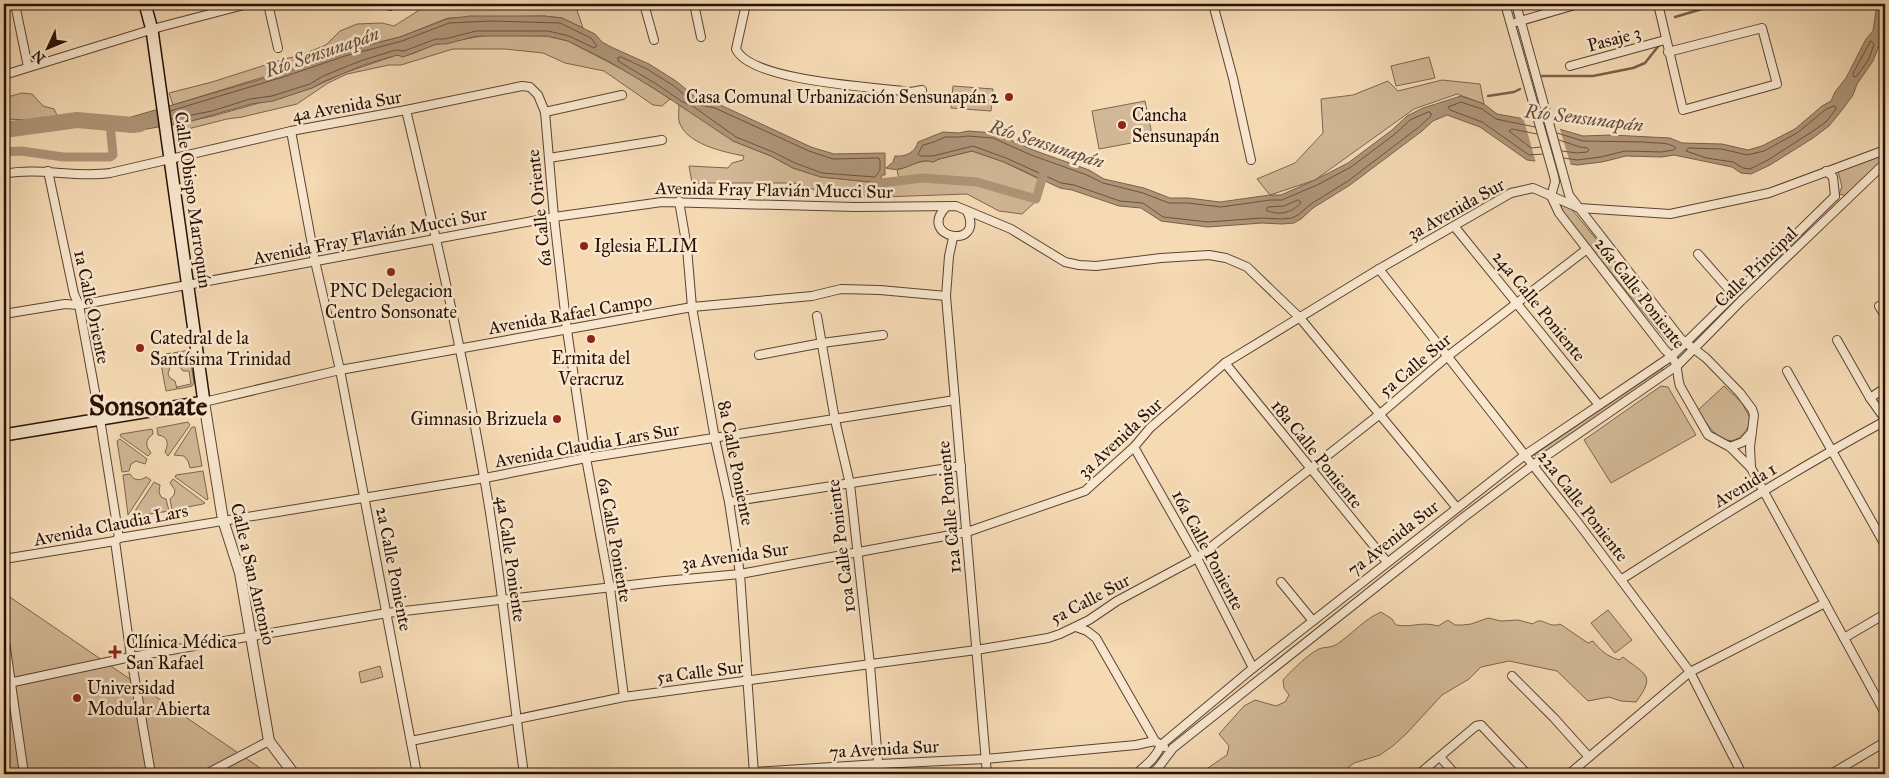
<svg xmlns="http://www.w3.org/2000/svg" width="1889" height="778" font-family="'IM FELL Great Primer',serif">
<rect width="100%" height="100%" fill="#f5dab4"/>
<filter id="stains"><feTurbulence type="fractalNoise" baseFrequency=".004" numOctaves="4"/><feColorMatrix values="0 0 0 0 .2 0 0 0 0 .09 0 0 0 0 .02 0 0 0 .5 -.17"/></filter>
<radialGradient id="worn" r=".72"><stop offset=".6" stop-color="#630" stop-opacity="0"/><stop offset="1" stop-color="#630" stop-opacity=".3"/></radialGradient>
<g fill="#d2b896" stroke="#7d644e">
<path d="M429 4H495L509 8H531L555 4H575L583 28 562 18 544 16 448 18 400 37 344 51 312 62 173 105 169 93 212 82 281 60 301 55 326 45 340 31 357 24 382 23 394 26Z"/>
<path d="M495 35 547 36 568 41 633 75 670 99 662 106 653 105 604 71 565 63 543 53 505 49H453L401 65H389L347 74 328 83 297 104 242 117 227 119 180 131 176 124 213 116 312 88 344 73 397 55C411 59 424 46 438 44 457 41 476 36 495 35Z"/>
<path d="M1429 57 1435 78 1396 86 1391 66Z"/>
<path d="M1442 80 1480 84 1484 104 1457 94 1414 109 1315 180 1270 195 1257 179 1295 163 1323 133 1321 99 1353 95 1388 81 1398 91Z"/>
<path d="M953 86 993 89 991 111 951 108Z"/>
<path d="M22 93 32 94 43 106 54 109 58 117 34 120 4 119V98Z"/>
<path d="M1145 101 1153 139 1099 149 1092 111Z"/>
<path d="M679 105 697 115 733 141 771 156 793 168 821 177 880 183 923 178 977 182 1035 202 1022 214 999 211 967 194 881 197 831 195 794 183H692L689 166 728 168 732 163 743 160 744 156C724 152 685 144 679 121 678 116 679 110 679 105Z"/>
<path d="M972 151 1004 162 1039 179 1034 196 977 180 924 176 899 179 897 170C909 167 922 158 933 162L939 159Z"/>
<path d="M1885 154V160L1848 196 1839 194 1842 187 1838 171Z"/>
<path d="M1563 204 1569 206 1672 332 1674 338 1668 341 1665 339 1562 212 1561 206Z"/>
<path d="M189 350 194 383 192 386 178 389 177 387 191 384 189 371H183L180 367 175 365V362L186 360 188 366 187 359 174 361 173 353Z"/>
<path d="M171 353 173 366 170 367 168 374 170 378 175 381 177 389 166 391 161 364H156V356Z"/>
<path d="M1661 367 1664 372 1538 458 1534 455Z"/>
<path d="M1661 386 1668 387 1696 435 1611 483 1584 440Z"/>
<path d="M1724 386 1742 403 1750 418C1750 425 1747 430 1742 435 1725 453 1705 423 1698 410Z"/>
<path d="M188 422 190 425 168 456 165 452C169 444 168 436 158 435L157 428Z"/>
<path d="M192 427H195L202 466 190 468 188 461 184 456 174 455Z"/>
<path d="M152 429 153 434C145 440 145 445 151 453L148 456 120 436 121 434Z"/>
<path d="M120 439 147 459 145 464 136 461 131 464 129 471 122 472 117 441Z"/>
<path d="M203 471 208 499 207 500 175 477 176 475Z"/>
<path d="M130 474C134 481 140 481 146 477L151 480 128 515 123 475Z"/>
<path d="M173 479 205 503 203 504 172 510 170 499 174 495 175 490 170 483Z"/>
<path d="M154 482 160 485 159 492 161 497 166 499 169 511 131 517Z"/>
<path d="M4 593 269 774H4Z"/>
<path d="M1608 610 1632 640 1615 653 1591 623Z"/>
<path d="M1381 612 1392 619 1396 625C1413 628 1421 621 1438 626L1448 620 1455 625H1462L1471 624 1488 618 1501 621 1518 620 1533 624C1542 615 1548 629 1560 624L1588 643 1593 641C1601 651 1607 656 1619 660L1623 657C1646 675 1656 675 1636 702L1621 701 1609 697 1588 701 1557 671 1509 661 1481 667 1469 679 1442 695 1407 733 1394 745 1380 755 1354 763 1340 774H1199L1227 755 1229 746 1219 734 1244 706 1255 700 1276 706 1285 702 1289 695 1284 688 1283 680C1290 672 1312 650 1322 648 1329 647 1334 647 1340 642 1354 632 1365 619 1381 612Z"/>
<path d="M380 666 383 677 361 683 359 672Z"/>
</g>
<g fill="#af9578" stroke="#79604a">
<path d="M1877 4H1885V37L1878 48 1873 61 1857 84 1853 95 1842 110 1829 126 1813 138 1770 165 1751 174 1741 173 1732 167 1674 155 1662 157 1626 156 1602 162 1577 165 1538 158 1535 161 1527 160 1480 127 1447 115 1433 121 1422 131 1350 185 1313 208 1301 219 1294 223 1282 224 1262 223 1208 227 1161 221 1141 208 1119 206 1072 190 1060 188 1004 162 972 151 939 159 933 162C921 157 911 168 898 169 894 170 890 169 886 168L893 162 895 156C905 157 915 153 918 142L943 132 959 133 968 131 995 133 1033 150 1089 170 1104 179 1144 188 1170 198H1188L1220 202 1270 195H1281L1315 180 1348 163 1392 130 1407 116 1423 108 1461 96 1484 104 1497 114 1525 119 1583 136 1611 135 1670 138 1682 143 1722 144 1748 150 1762 146 1795 129 1822 106 1831 101 1835 92 1846 78 1866 39 1873 31Z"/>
<path d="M470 16H544L562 18 595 34 602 42 611 47 649 64 676 81 698 99 716 103 811 147 834 154 885 153V175H882L880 183 821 177 793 168 771 156 733 141 655 89 608 61 568 41 547 36H477L446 44H437L403 57 397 55 364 65 325 81 312 88 273 101 251 104 188 122 129 132 118 124 121 120 282 73 344 51 400 37 447 19Z"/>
</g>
<path fill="#f5dab4" d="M1523 117 1559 126 1571 166 1539 161 1536 163Z"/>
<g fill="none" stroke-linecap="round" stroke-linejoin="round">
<g stroke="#6c523e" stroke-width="1">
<path d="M1871 41 1874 44 1869 59 1857 76 1854 77 1853 74Z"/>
<path d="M621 57 647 69 674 86 695 104 715 108 809 151 833 159 879 158 880 161V170L875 177 822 173 795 163 773 152 736 137 694 107 681 101 658 85 618 61V58Z"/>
<path d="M1834 106 1836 107V109L1826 122 1810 133 1768 160 1750 169 1743 168 1733 162 1706 158 1686 151 1688 148 1722 149 1747 155 1764 151 1797 133 1825 110Z"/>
<path d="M170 111 283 77 345 56 402 41 449 23 491 21 560 23 591 38 597 46 594 48 569 36 548 31H476L445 39H436L404 51 396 50 363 60 323 76 310 84 272 96 250 99 212 111 171 119"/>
<path d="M1429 112 1431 113V116L1419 127 1348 181 1311 204 1298 215 1292 218 1282 219 1261 218 1208 222 1163 217 1143 203 1120 201 1074 185 1061 183 1006 158 973 146 933 156H920L918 154 923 145 934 142 945 137H959L968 136 993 138 1031 155 1087 175 1103 183 1143 193 1169 203H1188L1221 207 1270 200H1282L1317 185 1351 167 1395 134 1410 120Z"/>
<path d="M1535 127 1496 119 1482 109 1461 102 1448 107 1450 110 1482 122 1529 155 1543 154"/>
<path d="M1557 133 1583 141 1645 142C1655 144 1668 141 1676 148L1674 150 1661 152 1625 151 1601 157 1577 160 1564 158"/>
<path d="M1537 134 1512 129 1509 131 1531 148 1541 147"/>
<path d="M1559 140 1580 147 1587 148 1589 150 1587 152 1577 153 1562 151"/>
<path d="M1298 200 1301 202 1300 204C1291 213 1278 216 1266 210L1268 207 1284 206Z"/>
</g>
<g stroke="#79604a" stroke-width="2.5">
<path d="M1675 17 1719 4"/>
<path d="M1542 76H1593L1633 68 1645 63 1660 44"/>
<path d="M1488 96 1514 92 1520 89"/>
</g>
<g stroke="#af9578" stroke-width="9">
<path d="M4 152 21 151 63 157H110L113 155 110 123"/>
<path d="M880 183 923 178 977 182 1036 199 1045 169"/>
</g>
<path stroke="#af9578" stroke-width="16" d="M4 130 77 120 133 125 140 124"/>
<defs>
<g id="minor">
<path d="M15 4 28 67"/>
<path d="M268 4 278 48"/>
<path d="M389 4 390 6"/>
<path d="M644 4 654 40"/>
<path d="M694 4 701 37"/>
<path d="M746 4 736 49C751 82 877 87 911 92L922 90"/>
<path d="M1213 4 1233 78 1251 160"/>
<path d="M1505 4 1554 176 1555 182 1551 196 1559 213 1665 350C1681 364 1675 369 1680 386L1708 435 1730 447 1751 468 1885 713"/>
<path d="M1516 4 1569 195 1681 339 1706 358 1740 393 1752 409 1754 415 1750 447 1751 468"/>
<path d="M1658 4 1683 110 1777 84 1762 28 1668 52"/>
<path d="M1517 22 1578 4"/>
<path d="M1570 66 1665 40"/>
<path d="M4 75 160 27 248 4"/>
<path d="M406 110C435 232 463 354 484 477 502 576 510 675 524 774"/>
<path d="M545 112 622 95"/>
<path d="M291 131 315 261 340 370 417 774"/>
<path d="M549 158 662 140"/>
<path d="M48 171 74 294 79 305 100 419 119 538"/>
<path d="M1826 171 1833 177 1835 196"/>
<path d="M4 174C39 167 75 178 110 173L291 131 406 110 522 86 530 87 538 95 545 112 554 217 567 330 586 458 610 588 624 697"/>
<path d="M679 201 687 248 692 307 715 439 729 502 740 574 754 774"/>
<path d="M946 207C916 238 986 251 967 211"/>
<path d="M1454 226 1599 405"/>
<path d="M953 238 949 256 946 296 987 774"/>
<path d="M1698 254 1734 295"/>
<path d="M1379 269 1579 524 1690 672 1742 774"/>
<path d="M1879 306 1885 316"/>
<path d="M4 314 65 304 79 305 554 217 662 202 855 207 956 206 1011 229 1065 262 1079 265 1096 266 1161 258 1209 255 1226 258 1247 267 1300 318 1457 508"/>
<path d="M817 316 835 420 850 484 870 665 879 774"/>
<path d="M1837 340 1870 398 1885 419"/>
<path d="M759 355 822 343 883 335"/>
<path d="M1225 363 1387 562"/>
<path d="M1787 371 1885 545"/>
<path d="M1870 398 1885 388"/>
<path d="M204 402 340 370 692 307 812 296 841 289 880 290 946 296"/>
<path d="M1134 447 1197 558 1253 668"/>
<path d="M1730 447 1743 442 1752 432"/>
<path d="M729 502 961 466"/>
<path d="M115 541 131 657 151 774"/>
<path d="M4 559 115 541 119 538 485 478 586 458 955 400"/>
<path d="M1622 579C1708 524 1795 470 1885 421"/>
<path d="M1281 582 1313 621"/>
<path d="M1076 627 1087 631 1096 638 1155 741"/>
<path d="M4 635 24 774"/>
<path d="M1844 638 1885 614"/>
<path d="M1512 676 1554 718 1589 757"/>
<path d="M4 684 131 657 387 613 665 581 740 574 967 532 1085 491 1134 447 1150 428 1225 363 1379 269 1511 193 1533 188 1579 208 1670 214 1769 193 1885 150"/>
<path d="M411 741 624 697 976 650 1048 638 1060 634 1089 620 1117 601 1197 558 1380 414 1448 356 1587 249"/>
<path d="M1440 757 1455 774"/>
<path d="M754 772 879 764 985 759 1136 745 1155 741 1164 747"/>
<path d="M206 774 269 741"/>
<path d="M1136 774C1146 765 1156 758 1161 745L1253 668 1525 455 1672 356 1835 196"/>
<path d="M1151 774 1158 768 1173 748 1464 517 1533 465 1678 365 1741 301 1885 163"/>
<path d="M1419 774 1476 726 1481 725 1527 774"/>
<path d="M1569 774 1690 672 1825 603"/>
<path d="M1831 774 1885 742"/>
</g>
<path id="tertiary" d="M204 402 223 520 240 573 269 741 294 774"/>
<path id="secondary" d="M4 435 204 402 152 30 145 4"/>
</defs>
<use href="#minor" stroke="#5b4231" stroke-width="10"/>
<use href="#tertiary" stroke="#5b4231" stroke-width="12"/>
<use href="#secondary" stroke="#281005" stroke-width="14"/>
<use href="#minor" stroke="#f8e7ce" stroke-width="8"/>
<use href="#tertiary" stroke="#f8e7ce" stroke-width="10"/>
<use href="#secondary" stroke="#f8e7ce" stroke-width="11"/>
</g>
<g fill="#8f2418" stroke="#f8e7ce" stroke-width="2">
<circle cx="1009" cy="97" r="5"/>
<circle cx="1122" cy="125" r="5"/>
<circle cx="584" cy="246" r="5"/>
<circle cx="391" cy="272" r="5"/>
<circle cx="591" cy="339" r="5"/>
<circle cx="140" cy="348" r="5"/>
<circle cx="557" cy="419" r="5"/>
<path d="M112.5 644.5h5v5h5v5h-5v5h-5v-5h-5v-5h5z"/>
<circle cx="77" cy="698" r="5"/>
</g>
<g text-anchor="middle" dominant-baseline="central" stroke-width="5" stroke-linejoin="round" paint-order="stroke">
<g font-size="18" fill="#281005" stroke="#f8e7ce">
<text transform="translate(1614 39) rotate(-15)">Pasaje 3</text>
<text transform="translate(347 106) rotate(-10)">4a Avenida Sur</text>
<text transform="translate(774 190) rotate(1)">Avenida Fray Flavián Mucci Sur</text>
<text transform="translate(193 200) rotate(82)">Calle Obispo Marroquín</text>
<text transform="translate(539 208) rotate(-96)">6a Calle Oriente</text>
<text transform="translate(1456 209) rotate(-29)">3a Avenida Sur</text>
<text transform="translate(370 236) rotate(-11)">Avenida Fray Flavián Mucci Sur</text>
<text transform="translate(1756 267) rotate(-44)">Calle Principal</text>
<text transform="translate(1640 293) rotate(52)">26a Calle Poniente</text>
<text transform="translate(1539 306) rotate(51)">24a Calle Poniente</text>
<text transform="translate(92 307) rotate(78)">1a Calle Oriente</text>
<text transform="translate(570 314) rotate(-10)">Avenida Rafael Campo</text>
<text transform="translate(1415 365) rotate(-40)">5a Calle Sur</text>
<text transform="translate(1120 438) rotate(-43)">3a Avenida Sur</text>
<text transform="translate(587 445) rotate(-10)">Avenida Claudia Lars Sur</text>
<text transform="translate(1317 454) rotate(51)">18a Calle Poniente</text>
<text transform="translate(736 463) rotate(79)">8a Calle Poniente</text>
<text transform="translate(1745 485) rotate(-31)">Avenida 1</text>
<text transform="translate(1583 506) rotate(52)">22a Calle Poniente</text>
<text transform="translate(949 507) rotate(-95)">12a Calle Poniente</text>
<text transform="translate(111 525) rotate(-11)">Avenida Claudia Lars</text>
<text transform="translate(1393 538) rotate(-38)">7a Avenida Sur</text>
<text transform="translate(615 540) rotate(80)">6a Calle Poniente</text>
<text transform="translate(841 546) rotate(-97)">10a Calle Poniente</text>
<text transform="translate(1208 550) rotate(62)">16a Calle Poniente</text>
<text transform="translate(735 556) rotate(-8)">3a Avenida Sur</text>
<text transform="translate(511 559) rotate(82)">4a Calle Poniente</text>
<text transform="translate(394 569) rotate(79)">2a Calle Poniente</text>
<text transform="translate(253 574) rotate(77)">Calle a San Antonio</text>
<text transform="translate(1090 599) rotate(-28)">5a Calle Sur</text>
<text transform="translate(700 672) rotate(-7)">5a Calle Sur</text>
<text transform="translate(884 749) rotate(-3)">7a Avenida Sur</text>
</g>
<g font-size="18" fill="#281005" stroke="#f8e7ce" text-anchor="start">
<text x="999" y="97" text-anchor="end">Casa Comunal Urbanización Sensunapán 2</text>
<text x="1132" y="115">Cancha<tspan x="1132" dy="21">Sensunapán</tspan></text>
<text x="594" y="246">Iglesia ELIM</text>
<text x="391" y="291" text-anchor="middle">PNC Delegacion<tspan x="391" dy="21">Centro Sonsonate</tspan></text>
<text x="150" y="338">Catedral de la<tspan x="150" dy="21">Santísima Trinidad</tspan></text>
<text x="591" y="358" text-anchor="middle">Ermita del<tspan x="591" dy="21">Veracruz</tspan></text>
<text x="547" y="419" text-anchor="end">Gimnasio Brizuela</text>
<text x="126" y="642">Clínica Médica<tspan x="126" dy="21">San Rafael</tspan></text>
<text x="87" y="688">Universidad<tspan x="87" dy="21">Modular Abierta</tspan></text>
</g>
<g font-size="19" font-style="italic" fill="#654c39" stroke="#f8e7ce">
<text transform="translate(322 52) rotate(-19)">Río Sensunapán</text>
<text transform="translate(1584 118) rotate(7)">Río Sensunapán</text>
<text transform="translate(1047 144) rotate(18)">Río Sensunapán</text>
</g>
<g font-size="28" font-weight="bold" fill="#281005" stroke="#f8e7ce">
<text x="148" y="405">Sonsonate</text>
</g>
</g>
<rect width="1889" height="778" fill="none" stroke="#f5dab4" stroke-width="20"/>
<rect x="5" y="5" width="1879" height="768" fill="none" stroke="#281005" stroke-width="2.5"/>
<rect x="10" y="10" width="1869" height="758" fill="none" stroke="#281005"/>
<g transform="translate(48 48) rotate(226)" stroke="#f8e7ce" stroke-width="4" paint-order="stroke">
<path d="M0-4L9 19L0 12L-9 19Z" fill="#281005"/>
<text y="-8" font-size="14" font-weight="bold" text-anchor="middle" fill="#281005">N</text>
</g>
<rect width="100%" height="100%" filter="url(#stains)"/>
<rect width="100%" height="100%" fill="url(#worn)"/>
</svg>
